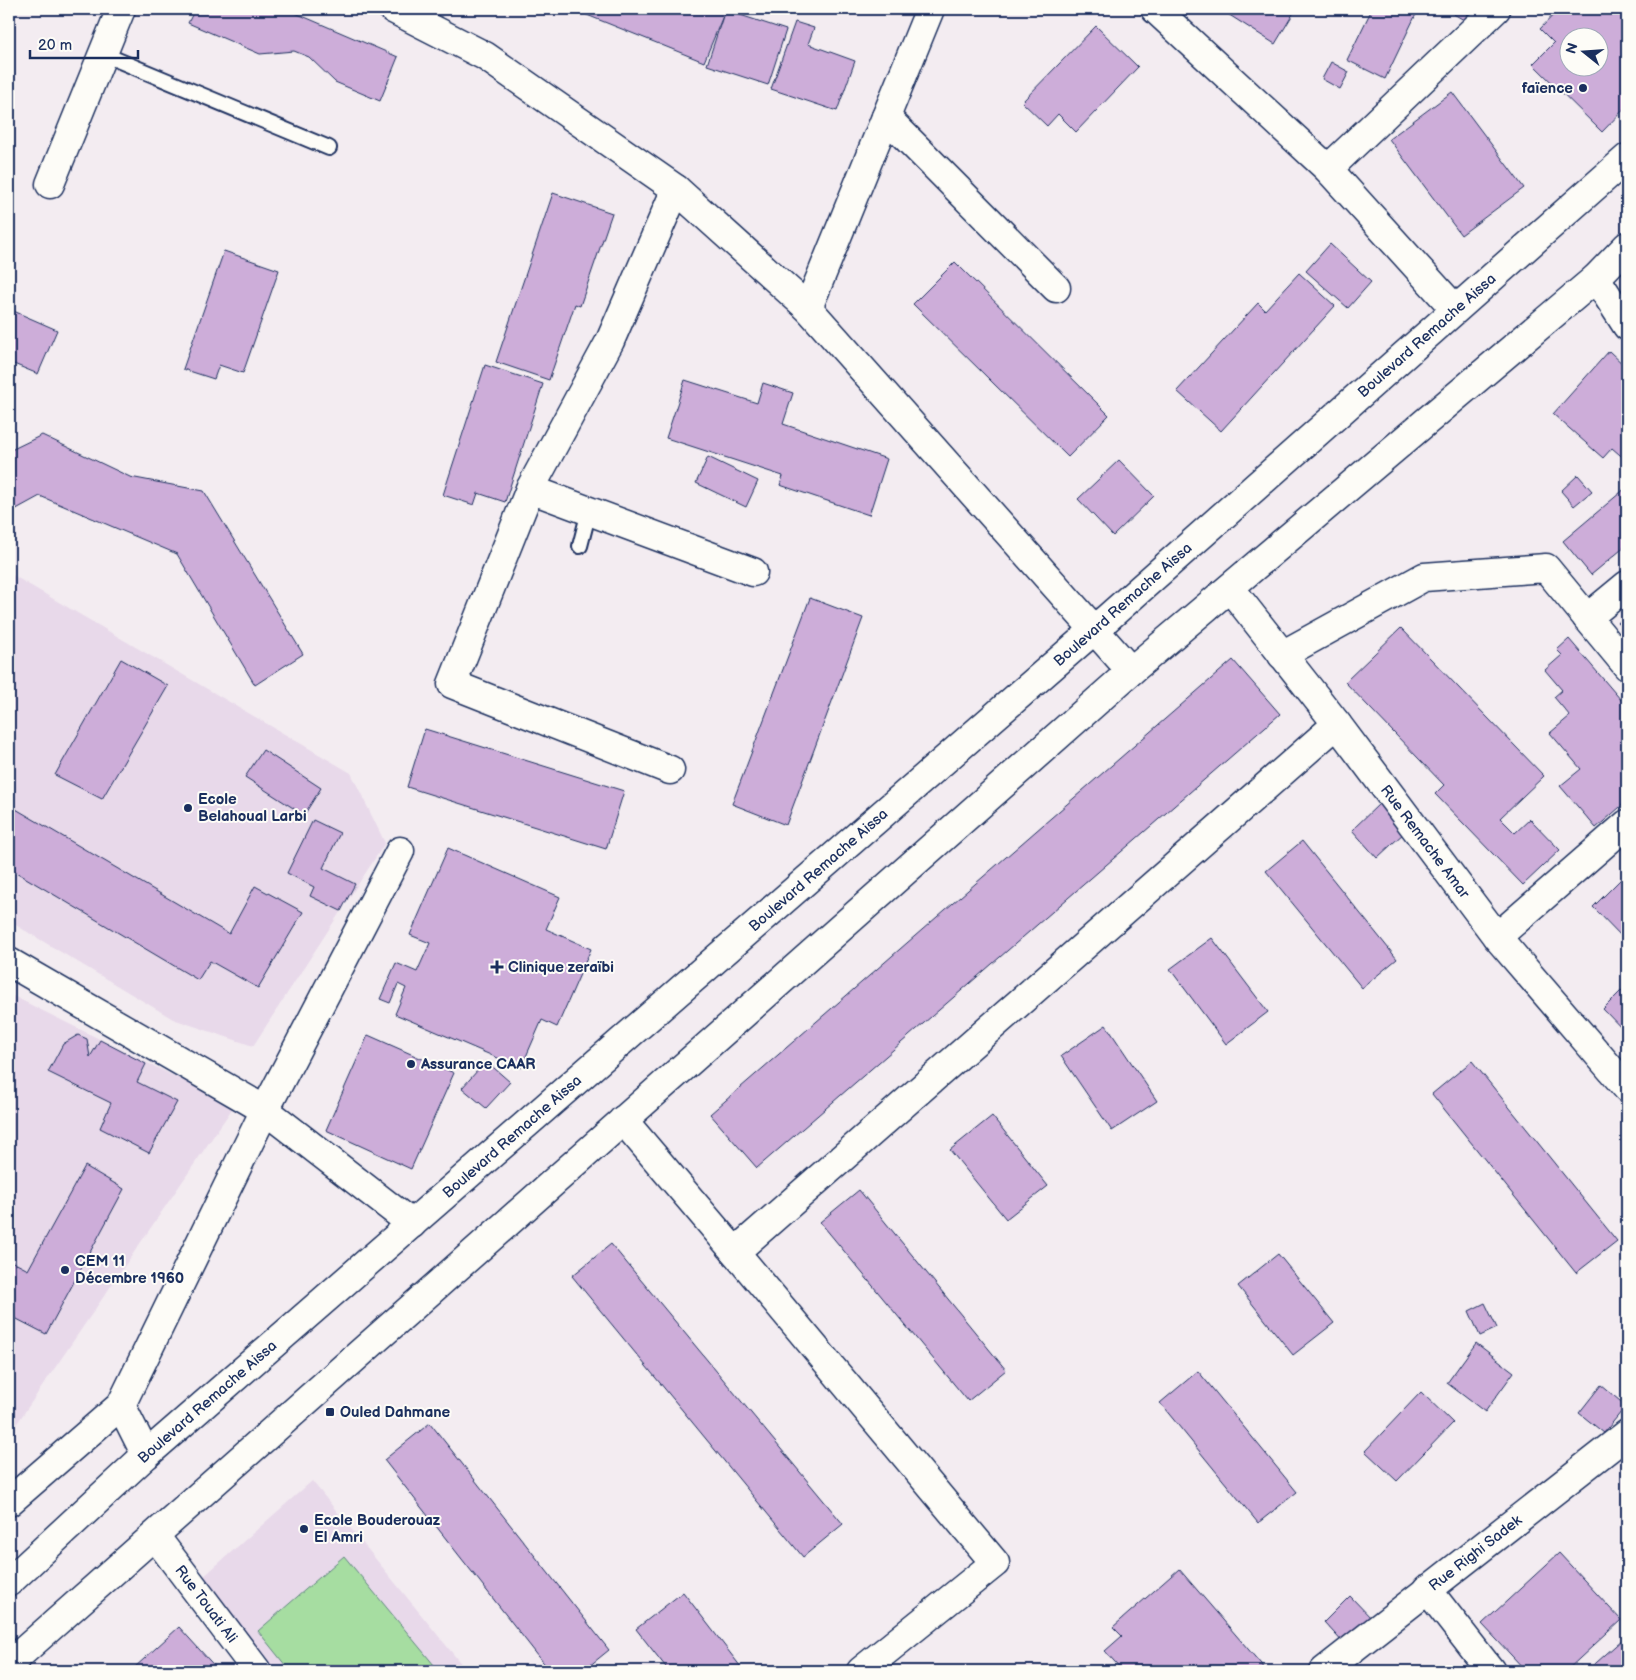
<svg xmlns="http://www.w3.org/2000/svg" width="1636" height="1680" font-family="'Balsamiq Sans',sans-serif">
<rect width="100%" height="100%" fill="#f3ecf1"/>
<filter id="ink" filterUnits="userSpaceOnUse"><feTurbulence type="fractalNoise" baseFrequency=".02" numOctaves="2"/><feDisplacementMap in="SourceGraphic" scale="10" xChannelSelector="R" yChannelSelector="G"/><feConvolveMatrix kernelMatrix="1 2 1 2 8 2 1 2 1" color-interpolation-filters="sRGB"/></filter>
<g filter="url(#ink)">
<g fill="#e8d9ea">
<path d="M9 573 351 773 385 843 253 1046 173 1019 9 921Z"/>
<path d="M9 994 234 1106 9 1435Z"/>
<path d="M312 1481 467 1671H274L202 1578Z"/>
</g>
<path fill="#a6dda1" stroke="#608680" d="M344 1556 439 1671H290L258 1631Z"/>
<g fill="#cdadd9" stroke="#1b2f5e" fill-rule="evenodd">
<path d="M195 9H286L398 57 380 101 335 82 309 57 294 51 260 54 188 23Z"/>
<path d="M572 9H718L725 11 704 62Z"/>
<path d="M1220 9H1296L1275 44Z"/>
<path d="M1372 9 1418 10 1385 79 1347 60Z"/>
<path d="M1445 9H1471L1464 20Z"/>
<path d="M1559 9H1627V106L1602 132 1533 64 1554 43 1540 29ZM1568 38H1598V68H1568Z"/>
<path d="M725 10 786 30 768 85 707 65Z"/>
<path d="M795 22 814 28 808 44 855 61 837 111 771 89Z"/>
<path d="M1096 26 1138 67 1076 132 1058 114 1047 126 1022 102Z"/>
<path d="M1331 62 1349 72 1340 89 1322 79Z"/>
<path d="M1452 92 1524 188 1461 235 1389 139Z"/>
<path d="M553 193 612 213 580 306 575 304 549 380 496 362Z"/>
<path d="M1330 244 1371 282 1348 308 1306 271Z"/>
<path d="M224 251 279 270 243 373 219 365 214 379 183 369Z"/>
<path d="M955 262 1109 415 1068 457 913 304Z"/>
<path d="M1299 273 1335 306 1221 431 1177 391 1258 303 1265 310Z"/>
<path d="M9 309 57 330 38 374 9 362Z"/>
<path d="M1609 351 1627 368V461L1612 448 1603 458 1553 414Z"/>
<path d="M485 365 543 384 505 502 478 493 474 505 443 495Z"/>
<path d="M685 380 757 403 763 383 793 393 783 424 887 459 869 515 780 485 783 476 666 438Z"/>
<path d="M42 435 130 477 204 491 303 654 255 685 177 554 40 496 9 513V451Z"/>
<path d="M708 457 758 481 746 507 696 483Z"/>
<path d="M1119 460 1154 496 1113 536 1078 499Z"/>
<path d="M1578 475 1592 491 1574 506 1561 491Z"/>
<path d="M1627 487V545L1591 575 1563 541Z"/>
<path d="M810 598 863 618 786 825 732 804Z"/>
<path d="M1627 613V631L1618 623Z"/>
<path d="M1401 628 1544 776 1500 818 1515 833 1530 819 1560 850 1523 885 1435 794 1444 785 1345 682Z"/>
<path d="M1569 639 1627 707V801L1596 828 1560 786 1581 769 1550 733 1570 716 1554 697 1562 690 1545 670 1562 655 1557 650Z"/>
<path d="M121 659 168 686 102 799 55 775Z"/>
<path d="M1233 660 1280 714 757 1168 710 1114Z"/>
<path d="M425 729 624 791 606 849 407 787Z"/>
<path d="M263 750 321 788 304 815 245 777Z"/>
<path d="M1380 803 1406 831 1377 858 1352 830Z"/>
<path d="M9 805 229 934 255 886 303 912 258 988 210 961 198 980 9 868Z"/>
<path d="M313 820 340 833 323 868 355 884 341 911 310 896 314 887 287 873Z"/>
<path d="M1302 841 1397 959 1362 988 1266 871Z"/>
<path d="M448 848 560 897 546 929 591 949 557 1027 542 1020 521 1068 395 1014 406 988 398 984 390 1003 380 999 396 963 417 972 430 943 410 935Z"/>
<path d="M1627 873V942L1593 907Z"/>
<path d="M1212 938 1268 1012 1226 1044 1170 969Z"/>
<path d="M1627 985V1034L1603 1009Z"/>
<path d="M1106 1025 1157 1101 1112 1131 1061 1056Z"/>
<path d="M78 1035 87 1039 90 1057 100 1040 146 1064 137 1082 177 1102 149 1153 100 1128 111 1103 48 1072 63 1044Z"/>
<path d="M368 1035 454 1073 411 1169 326 1130Z"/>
<path d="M486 1061 510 1082 486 1108 462 1088Z"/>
<path d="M1472 1061 1617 1241 1576 1273 1432 1094Z"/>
<path d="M992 1116 1048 1186 1006 1219 950 1150Z"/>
<path d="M85 1166 124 1189 46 1334 9 1315V1260L28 1270Z"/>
<path d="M859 1190 1006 1370 968 1401 820 1222Z"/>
<path d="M611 1244 843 1524 803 1557 572 1276Z"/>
<path d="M1278 1254 1334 1323 1293 1355 1238 1286Z"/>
<path d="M1485 1303 1497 1328 1480 1336 1469 1311Z"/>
<path d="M1476 1343 1514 1372 1485 1412 1447 1383Z"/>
<path d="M1198 1371 1297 1492 1258 1523 1160 1403Z"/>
<path d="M1601 1385 1626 1406 1604 1433 1579 1413Z"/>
<path d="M1421 1392 1453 1423 1397 1481 1365 1451Z"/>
<path d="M430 1423 609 1650 583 1671H550L384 1460Z"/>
<path d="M1559 1553 1621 1620 1566 1671H1526L1482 1624Z"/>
<path d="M1179 1569 1267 1671H1123L1105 1651 1122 1636 1113 1627Z"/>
<path d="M683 1592 744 1671H669L636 1629Z"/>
<path d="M1350 1596 1373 1620 1346 1646 1324 1622Z"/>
<path d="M179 1627 219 1671H137L134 1668Z"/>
<path d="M1624 1638 1627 1641V1671H1587Z"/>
<path d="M1581 1666 1585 1671H1575Z"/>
</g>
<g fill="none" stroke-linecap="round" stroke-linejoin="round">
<defs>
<g id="lane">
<path d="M103 54 329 148"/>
<path d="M580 546 589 511"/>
</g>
<g id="street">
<path d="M1155 9 1328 169 1455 309"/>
<path d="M886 117 1056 288"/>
<path d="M1328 169 1496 9"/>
<path d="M50 184 121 9"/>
<path d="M1596 278 1627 326"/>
<path d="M808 308 930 9"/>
<path d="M530 489 753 572"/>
<path id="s1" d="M1230 588 1337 724 1497 937 1627 1088"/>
<path d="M1587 618 1627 585"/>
<path d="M1282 655 1424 577 1546 568 1627 666"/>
<path d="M670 770 452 684 530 489 610 341 676 189"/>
<path d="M1497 937 1627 824"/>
<path d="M9 962 265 1110 412 1224"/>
<path d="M623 1120 735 1252 1337 724"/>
<path d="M735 1252 995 1563 861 1671"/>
<path d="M121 1405 146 1455"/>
<path d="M9 1502 121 1405 265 1110 400 851"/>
<path id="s2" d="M155 1536 257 1671"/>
<path d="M1427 1589 1491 1671"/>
</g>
<g id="secondary">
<path d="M393 9 485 56 676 189 808 308 1131 671"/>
<path id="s3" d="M9 1582 146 1455 1094 630 1627 158"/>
<path d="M9 1664 1131 671 1596 278 1627 246"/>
<path id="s4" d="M1324 1671 1627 1434"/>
</g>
</defs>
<use href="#lane" stroke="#1b2f5e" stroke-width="18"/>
<use href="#street" stroke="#1b2f5e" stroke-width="31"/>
<use href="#secondary" stroke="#1b2f5e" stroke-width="31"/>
<use href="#lane" stroke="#fdfcf7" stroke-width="14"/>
<use href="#street" stroke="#fdfcf7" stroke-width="28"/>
<use href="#secondary" stroke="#fdfcf7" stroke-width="28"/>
</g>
</g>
<g fill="#1b2f5e" stroke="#fdfcf7" stroke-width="2">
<circle cx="1583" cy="88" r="5"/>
<circle cx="188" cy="808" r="5"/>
<path d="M494.5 959.5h5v5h5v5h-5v5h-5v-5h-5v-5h5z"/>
<circle cx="411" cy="1064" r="5"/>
<circle cx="65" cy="1270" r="5"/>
<rect x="325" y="1407" width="10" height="10" rx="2.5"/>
<circle cx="304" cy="1529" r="5"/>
</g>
<g text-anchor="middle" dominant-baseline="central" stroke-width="4" stroke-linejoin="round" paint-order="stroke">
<g font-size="15" font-weight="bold" fill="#1b2f5e" stroke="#fdfcf7" text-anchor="start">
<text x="1573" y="88" text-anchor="end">faïence</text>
<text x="198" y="799">Ecole<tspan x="198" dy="17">Belahoual Larbi</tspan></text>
<text x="508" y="967">Clinique zeraïbi</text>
<text x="421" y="1064">Assurance CAAR</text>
<text x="75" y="1261">CEM 11<tspan x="75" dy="17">Décembre 1960</tspan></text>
<text x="340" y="1412">Ouled Dahmane</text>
<text x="314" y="1520">Ecole Bouderouaz<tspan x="314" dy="17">El Amri</tspan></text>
</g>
<g font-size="15" fill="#1b2f5e" stroke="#fdfcf7">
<text stroke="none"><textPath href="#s3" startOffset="1888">Boulevard Remache Aissa</textPath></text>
<text stroke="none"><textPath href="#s3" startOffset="1482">Boulevard Remache Aissa</textPath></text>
<text stroke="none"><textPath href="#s1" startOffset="320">Rue Remache Amar</textPath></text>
<text stroke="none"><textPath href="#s3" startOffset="1078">Boulevard Remache Aissa</textPath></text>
<text stroke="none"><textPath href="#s3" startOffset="672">Boulevard Remache Aissa</textPath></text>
<text stroke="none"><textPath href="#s3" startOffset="268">Boulevard Remache Aissa</textPath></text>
<text stroke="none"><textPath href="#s4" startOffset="192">Rue Righi Sadek</textPath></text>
<text stroke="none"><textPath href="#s2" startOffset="85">Rue Touati Ali</textPath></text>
</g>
</g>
<rect width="1636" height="1680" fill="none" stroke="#fdfcf7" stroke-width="30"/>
<rect x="15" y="15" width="1606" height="1650" fill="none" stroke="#1b2f5e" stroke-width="2" filter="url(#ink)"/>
<g transform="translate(1584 52) rotate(287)"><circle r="24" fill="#fdfcf7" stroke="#a3aaba"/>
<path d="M0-4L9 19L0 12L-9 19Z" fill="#1b2f5e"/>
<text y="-8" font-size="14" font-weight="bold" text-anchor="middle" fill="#1b2f5e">N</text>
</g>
<path d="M30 50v8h108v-8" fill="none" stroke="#1b2f5e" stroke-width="2.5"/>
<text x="38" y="50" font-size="15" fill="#1b2f5e" stroke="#fdfcf7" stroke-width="4" paint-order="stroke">20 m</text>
</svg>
